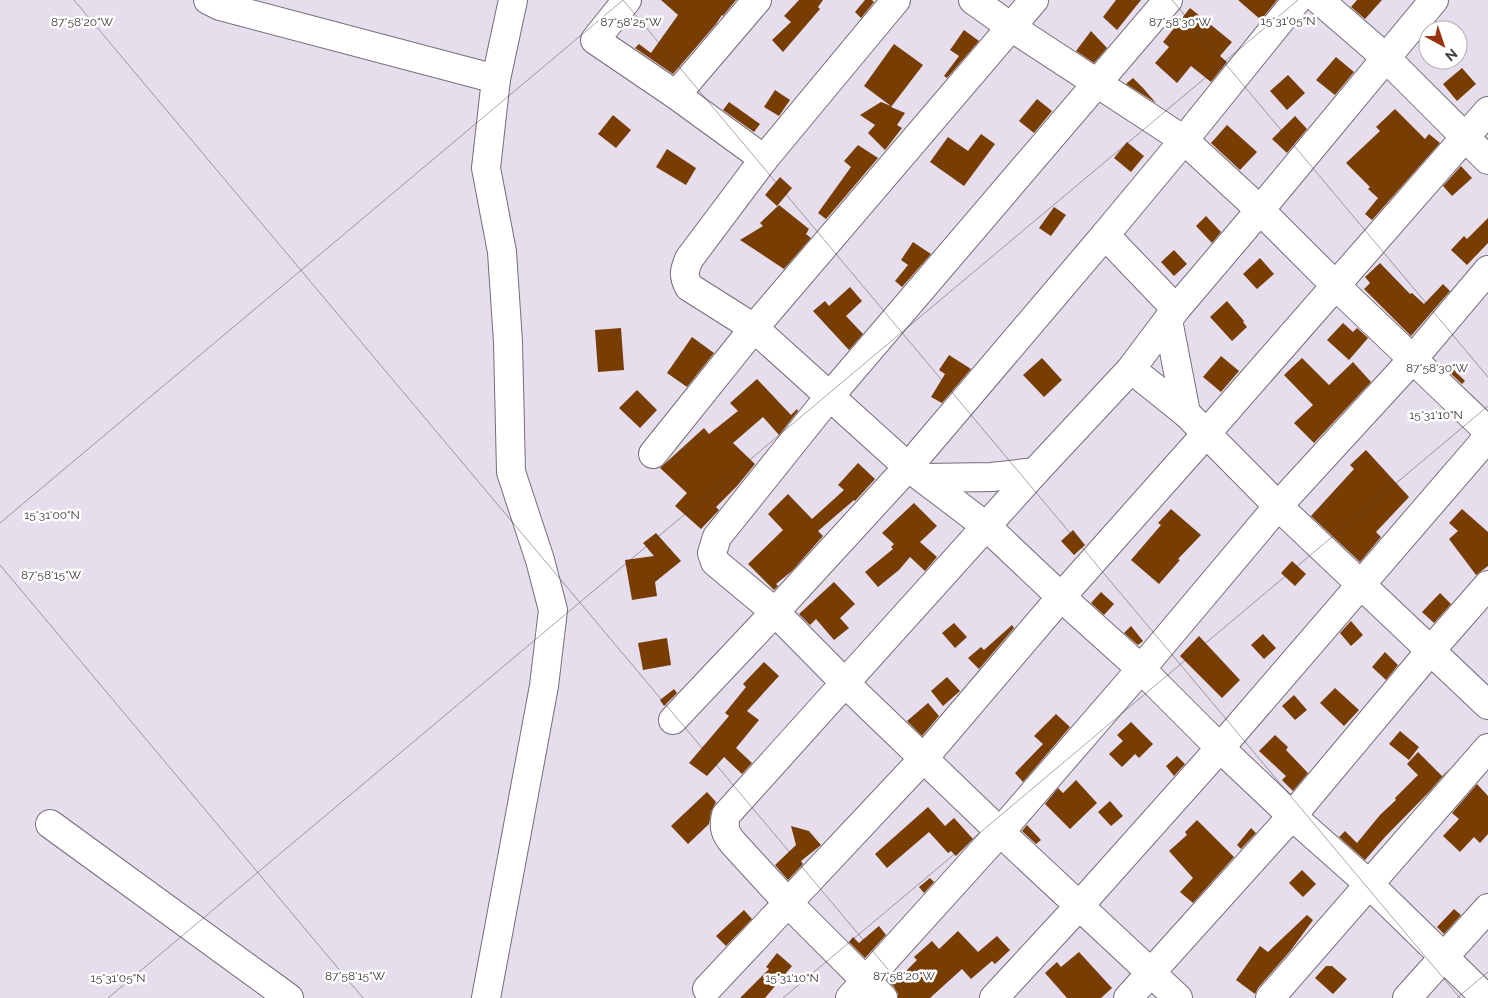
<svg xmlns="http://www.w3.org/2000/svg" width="1488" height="998" font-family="Raleway,sans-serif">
<rect width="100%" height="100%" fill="#e7deed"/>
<g fill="#783d02">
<path d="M661 0H736L723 16 722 15 716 24 673 74 635 48 639 44 651 53 678 15Z"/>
<path d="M799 0H823L818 7 820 9 783 52 772 40 791 22 784 16Z"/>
<path d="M865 0H872L874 2 861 18 855 12Z"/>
<path d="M1116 0H1141L1117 30 1103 17Z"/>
<path d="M1238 0H1277L1261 20Z"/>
<path d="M1357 0H1382L1365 19 1351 7Z"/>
<path d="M1190 8 1232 42 1220 56 1227 62 1211 82 1191 66 1177 83 1155 63 1169 47 1163 42Z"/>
<path d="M964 30 979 41 947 78 944 76 959 56 950 50Z"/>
<path d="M1091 31 1107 48 1094 63 1076 51Z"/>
<path d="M894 44 923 65 891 107 905 113 897 125 902 128 885 150 868 133 875 125 860 115 881 102 891 106 864 86Z"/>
<path d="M1336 57 1354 72 1335 95 1316 80Z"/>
<path d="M1462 68 1476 84 1457 101 1443 84Z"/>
<path d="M1288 75 1305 93 1287 110 1270 91Z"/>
<path d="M1133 78 1143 88 1156 103 1126 84Z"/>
<path d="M775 90 790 100 779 116 764 107Z"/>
<path d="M1037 99 1052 111 1034 133 1019 121Z"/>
<path d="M729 102 760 124 754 132 723 110Z"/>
<path d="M1395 109 1425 139 1429 134 1440 143 1372 220 1365 214 1378 198 1368 189 1370 187 1346 163 1380 131 1376 127Z"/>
<path d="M613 115 631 130 616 148 598 134Z"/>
<path d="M1295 116 1307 129 1287 153 1272 139Z"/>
<path d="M1227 125 1257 152 1240 170 1211 143Z"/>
<path d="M981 134 995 144 964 186 930 162 948 137 968 151Z"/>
<path d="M1127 142 1144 156 1131 172 1114 158Z"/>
<path d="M858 145 878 158 826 219 818 213 851 167 844 161Z"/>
<path d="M667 149 696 168 686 185 656 167Z"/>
<path d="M1461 166 1472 178 1452 196 1443 186Z"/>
<path d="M780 177 792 188 777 206 765 195Z"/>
<path d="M779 205 809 229 806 234 811 238 784 269 740 240 763 226 760 223Z"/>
<path d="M1054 207 1066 215 1051 236 1039 228Z"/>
<path d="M1206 216 1221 232 1212 243 1196 226Z"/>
<path d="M1488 218V243L1467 265 1451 250 1464 236 1467 239Z"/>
<path d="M913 242 931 254 902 287 895 281 908 265 901 260Z"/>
<path d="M1174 250 1187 264 1174 276 1161 262Z"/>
<path d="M1260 258 1274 274 1257 289 1243 274Z"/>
<path d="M1380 263 1410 294 1412 293 1424 304 1443 284 1450 291 1411 336 1364 289 1370 283 1365 277Z"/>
<path d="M850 287 862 301 846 316 863 334 849 350 813 311 825 301 829 306Z"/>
<path d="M1227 301 1244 321 1243 322 1247 327 1232 341 1210 317Z"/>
<path d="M1343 323 1353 332 1357 328 1368 338 1349 360 1327 340Z"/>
<path d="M621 328 624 370 598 372 595 330Z"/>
<path d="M692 337 714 353 687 387 667 373Z"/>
<path d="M949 355 971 369 942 403 931 397 945 374 939 370Z"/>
<path d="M1221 356 1239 371 1221 392 1203 377Z"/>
<path d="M1042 358 1062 380 1044 397 1023 375Z"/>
<path d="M1302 358 1329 385 1353 362 1371 382 1314 443 1294 423 1313 405 1284 375Z"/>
<path d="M1450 366 1465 381 1462 384 1447 370Z"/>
<path d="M757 379 791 415 797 409 798 411 779 435 763 417 733 443 755 464 737 486 716 507 719 510 701 529 675 506 687 493 660 468 704 428 709 434 738 411 730 403Z"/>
<path d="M637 390 657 410 640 428 619 408Z"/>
<path d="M1366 450 1409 497 1376 532 1381 537 1360 562 1311 516 1354 469 1350 465Z"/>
<path d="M858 463 875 479 855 501 854 500 818 531 823 536 792 571 776 584 778 586 774 590 748 564 783 530 768 514 788 494 812 519 844 490 838 485Z"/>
<path d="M914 503 937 526 920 542 937 557 925 571 910 557 899 570 878 587 865 572 893 549 891 547 894 544 882 533Z"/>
<path d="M1171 509 1201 535 1178 559 1180 560 1159 584 1131 560 1161 525 1158 523Z"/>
<path d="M1462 509 1488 532V566L1476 575 1449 539 1458 531 1449 523Z"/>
<path d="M1073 530 1085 545 1074 555 1061 541Z"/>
<path d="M656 533 681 561 655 582 657 596 632 600 625 560 654 556 643 543Z"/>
<path d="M1292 561 1306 574 1295 586 1281 573Z"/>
<path d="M834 582 855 604 840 618 849 628 834 640 816 619 810 625 799 614Z"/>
<path d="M1101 592 1114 604 1104 615 1091 603Z"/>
<path d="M1440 593 1451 604 1434 623 1422 612Z"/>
<path d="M1351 621 1363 635 1351 646 1340 633Z"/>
<path d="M954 623 967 637 955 648 942 633Z"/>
<path d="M1012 625 1014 628 979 669 968 658 981 647 984 650Z"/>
<path d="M1131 626 1143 641 1138 645 1124 633Z"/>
<path d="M1263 634 1276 648 1264 659 1251 645Z"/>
<path d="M1199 636 1240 680 1222 698 1180 656Z"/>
<path d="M667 638 671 665 643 670 638 643Z"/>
<path d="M1385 652 1398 665 1386 680 1372 667Z"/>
<path d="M764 662 779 676 747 711 759 720 736 748 752 763 742 774 724 757 707 776 689 763 729 716 725 713 746 687 743 684Z"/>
<path d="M947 677 960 691 943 706 931 691Z"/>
<path d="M1335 688 1359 710 1344 726 1320 703Z"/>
<path d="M674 689 677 693 664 706 660 700Z"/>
<path d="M1294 695 1307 710 1295 720 1282 706Z"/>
<path d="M928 703 939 716 922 736 907 721Z"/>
<path d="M1056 714 1070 727 1023 782 1015 773 1043 744 1034 736Z"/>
<path d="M1131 722 1153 744 1139 758 1135 754 1122 767 1109 754 1123 741 1117 735Z"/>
<path d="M1400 731 1419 747 1409 760 1389 744Z"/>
<path d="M1275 735 1288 747 1286 750 1308 773 1293 791 1282 780 1286 776 1259 751Z"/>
<path d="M1418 752 1442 776 1450 768 1430 791 1384 838 1365 860 1339 837 1345 831 1357 843 1380 815 1396 800 1395 798 1418 775 1407 764Z"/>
<path d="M1177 756 1185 764 1174 776 1166 766Z"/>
<path d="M1076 780 1097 803 1070 829 1045 804 1058 788 1063 793Z"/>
<path d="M1477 784 1488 796V834L1480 843 1474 837 1460 852 1443 836 1459 819 1452 813Z"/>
<path d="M707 792 716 802 711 812 709 824 688 844 671 826Z"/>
<path d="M1110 801 1123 816 1111 826 1098 812Z"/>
<path d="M928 807 945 826 954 818 973 839 956 856 951 851 948 853 929 832 887 868 875 854Z"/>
<path d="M1197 820 1234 857 1193 903 1180 892 1193 878 1169 851 1187 835 1185 832Z"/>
<path d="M1027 825 1041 840 1036 844 1022 831Z"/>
<path d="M791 826 809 831 821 845 801 861 803 864 788 880 775 865 796 845Z"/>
<path d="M1251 828 1256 833 1241 849 1237 845Z"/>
<path d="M1302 870 1316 884 1303 897 1289 883Z"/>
<path d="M930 878 934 882 924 893 919 887Z"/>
<path d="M1454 909 1461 915 1444 934 1437 927Z"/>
<path d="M744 910 752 919 726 946 716 936Z"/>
<path d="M1307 915 1313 920 1291 950 1258 988 1255 994 1236 980 1260 946 1268 952Z"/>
<path d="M879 926 886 935 865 958 849 942 853 937 859 943Z"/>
<path d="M958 931 978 952 997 936 1010 950 995 964 992 961 971 979 962 969 930 998H898V994L894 987 887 980 891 976 896 981 917 960 914 957 932 941 939 949Z"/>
<path d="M1079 952 1112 988 1101 998H1067L1045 973 1057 962 1061 967Z"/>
<path d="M777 953 792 966 765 998H740L769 969 766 967Z"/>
<path d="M1326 966H1332L1347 979 1333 994 1315 978Z"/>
</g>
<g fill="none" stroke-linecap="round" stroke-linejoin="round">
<defs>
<g id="minor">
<path d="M208 0 220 6 496 79 513 0"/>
<path d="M627 0 595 40 676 95 764 159"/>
<path d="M896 0 764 159 689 259C684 271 683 276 689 287L754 328 908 467 987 527 1061 597 1141 669 1220 748 1292 816 1370 885 1486 998"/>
<path d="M973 0 1011 27 1184 140 1260 210 1336 286 1488 431"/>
<path d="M1168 0 829 397 717 537 712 553 715 562 775 612 845 683 1000 832 1178 998"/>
<path d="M1319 0 1385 57 1488 160"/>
<path d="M676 95 757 0"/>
<path d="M1176 309 1105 235 1184 140 1297 0"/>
<path d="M1168 320 1186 413"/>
<path d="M1131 369 1186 413 1278 506 1488 705"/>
<path d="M653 454 754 328 1034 0"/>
<path d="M923 478 992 477 1035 472"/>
<path d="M673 720 775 612 908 467 1105 235"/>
<path d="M50 824 289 998"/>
<path d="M707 989 923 759 1061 597 1205 435 1488 111"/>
<path d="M486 998 544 686 553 610 540 560 511 472 508 342 502 252 486 168 496 79"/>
<path d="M850 998 1000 832 1141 669 1278 506 1412 360 1488 270"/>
<path d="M883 998 789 904 734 844C725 834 723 827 726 815L1035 472 1131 369 1176 309 1260 210 1434 0"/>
<path d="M994 998 1079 906 1220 748 1488 437"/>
<path d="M1128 998 1292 816 1431 650 1488 585"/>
<path d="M1270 998 1488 748"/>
<path d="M1407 998 1488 908"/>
</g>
</defs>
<use href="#minor" stroke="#756d7a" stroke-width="30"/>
<use href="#minor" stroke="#fff" stroke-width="28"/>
</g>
<path fill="none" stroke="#3e3a40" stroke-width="1" stroke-opacity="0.45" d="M74 0 912 998M623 0 1460 998M1172 0 1488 377M0 523 623 0M0 565 363 998M108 998 1298 0M783 998 1488 406M1457 998 1488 972"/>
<g font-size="12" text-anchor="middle" fill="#3e3a40" stroke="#fff" stroke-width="5" stroke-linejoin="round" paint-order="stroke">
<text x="1288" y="25">15°31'05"N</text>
<text x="82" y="26">87°58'20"W</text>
<text x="631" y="26">87°58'25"W</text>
<text x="1180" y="26">87°58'30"W</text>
<text x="1437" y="372">87°58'30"W</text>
<text x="1436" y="419">15°31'10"N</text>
<text x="52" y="519">15°31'00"N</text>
<text x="51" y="579">87°58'15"W</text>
<text x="355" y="980">87°58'15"W</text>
<text x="904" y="980">87°58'20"W</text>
<text x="118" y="982">15°31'05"N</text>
<text x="792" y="982">15°31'10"N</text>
</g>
<g transform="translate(1443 45) rotate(140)"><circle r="24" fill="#ffffff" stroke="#b2b0b3"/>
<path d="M0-4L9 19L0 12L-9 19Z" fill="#99330e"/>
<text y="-8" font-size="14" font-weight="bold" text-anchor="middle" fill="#3e3a40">N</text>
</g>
</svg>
